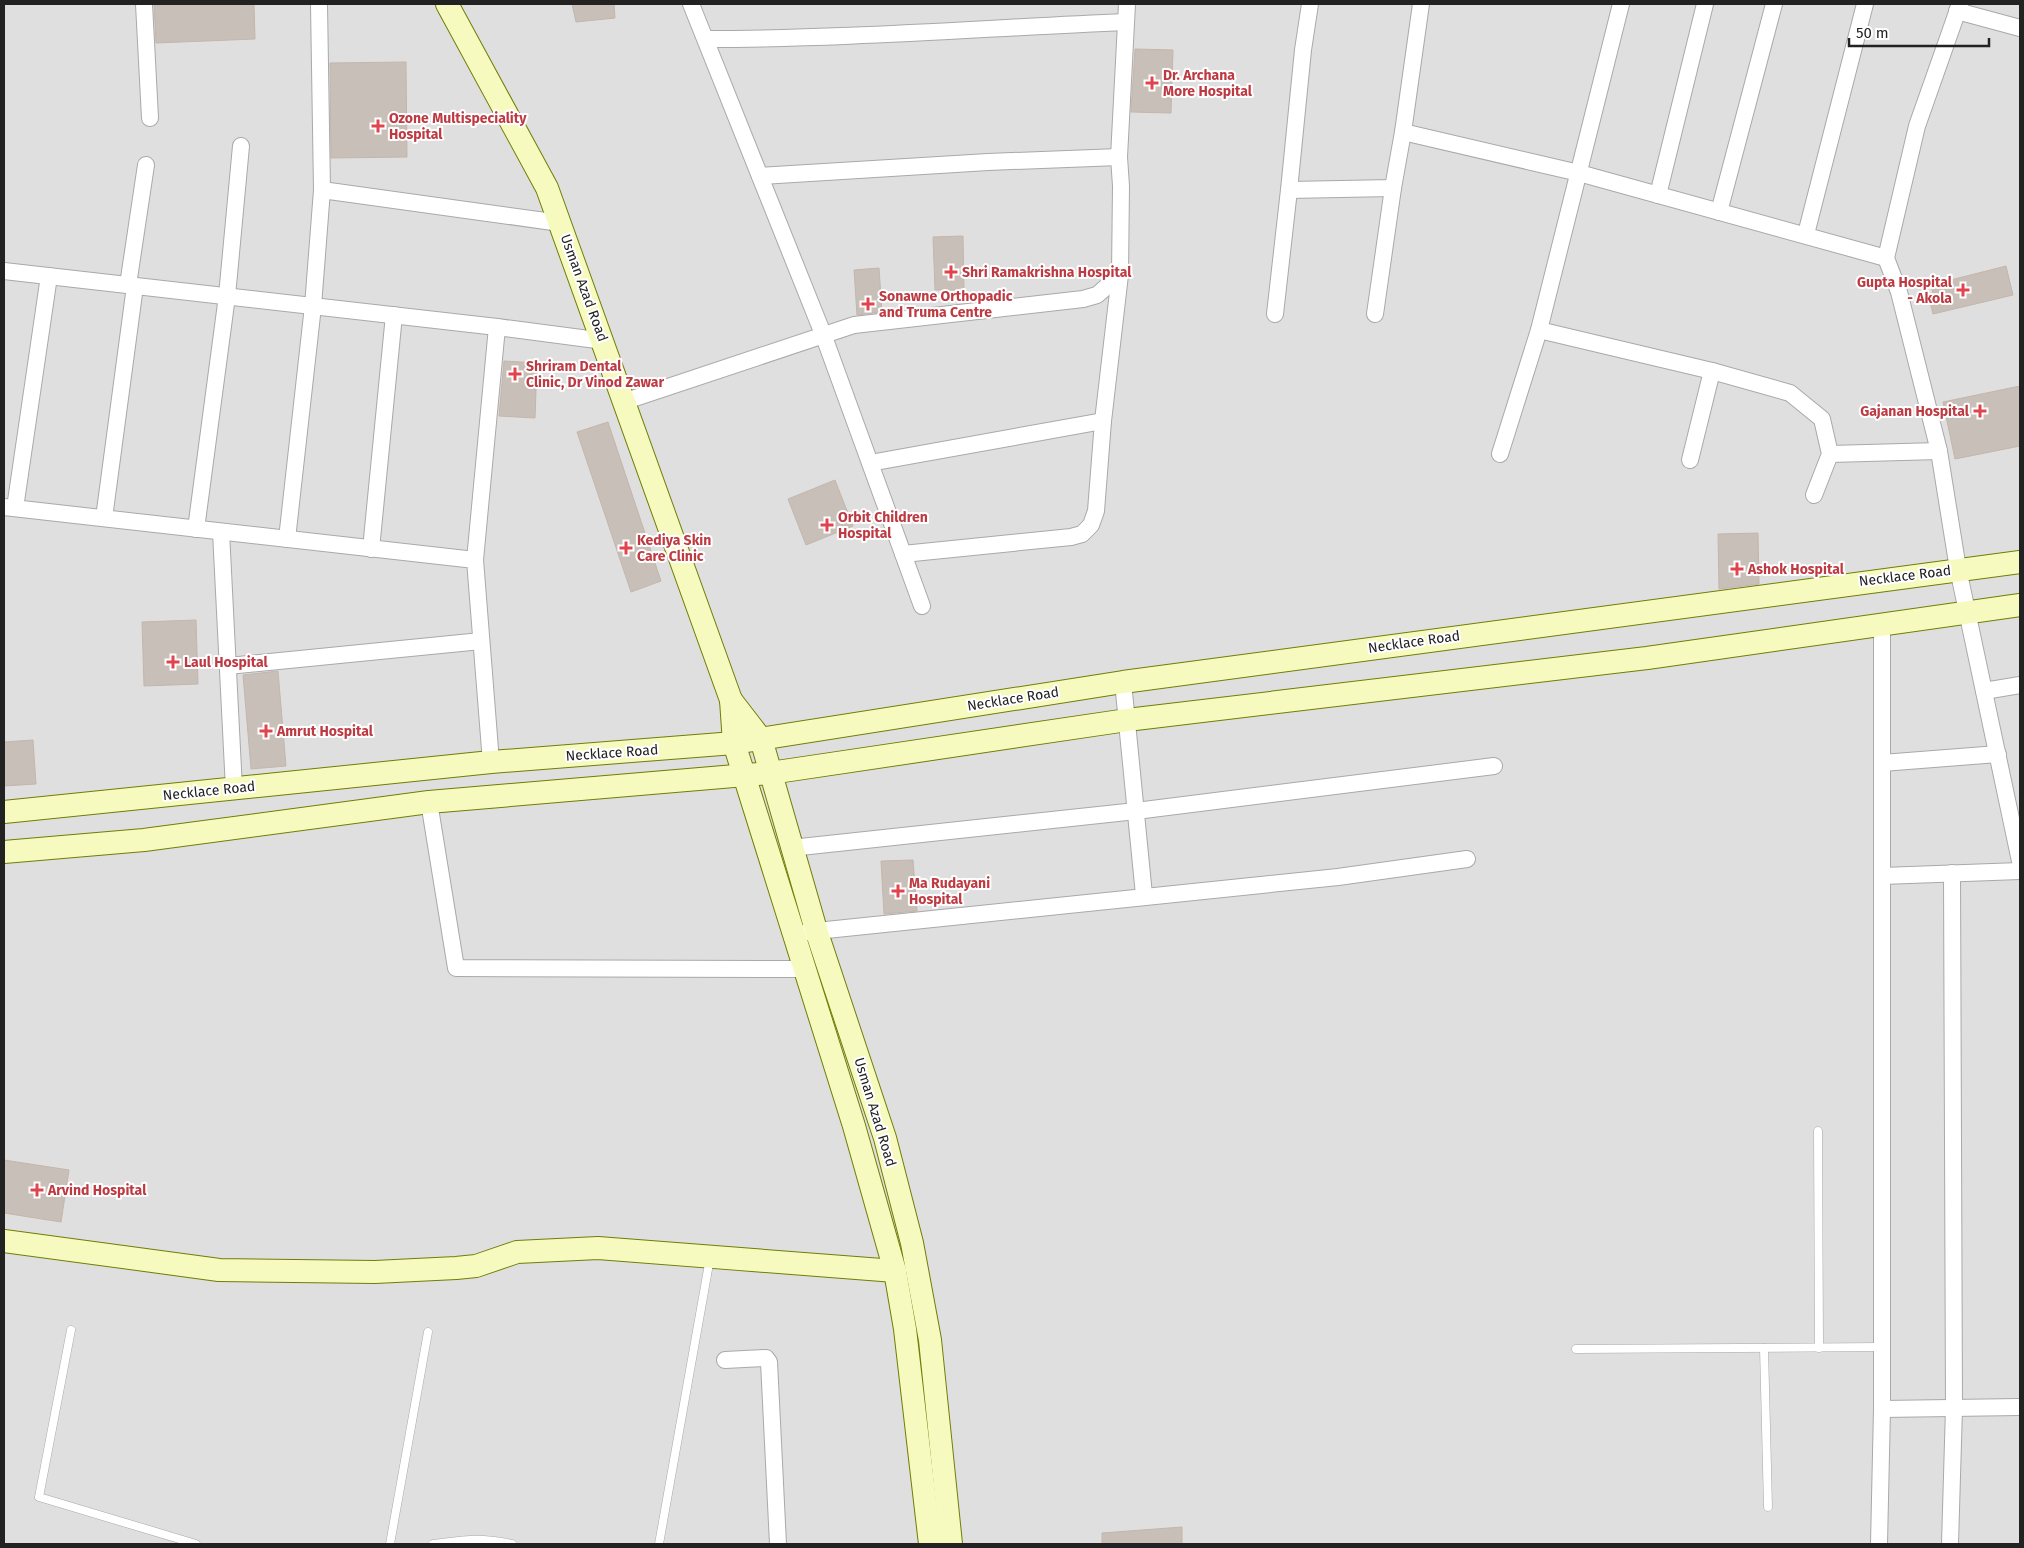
<svg xmlns="http://www.w3.org/2000/svg" width="2024" height="1548" font-family="'Fira Sans',sans-serif">
<rect width="100%" height="100%" fill="#f2efe9"/>
<rect fill="#e0dfdf" x="4" y="4" width="2016" height="1540"/>
<g fill="#c7bfb8" stroke="#c4b6ab">
<path d="M154 4H254L255 39 156 43Z"/>
<path d="M572 4H614L615 18 576 22Z"/>
<path d="M1135 49 1173 50 1171 113 1131 112Z"/>
<path d="M406 62 407 157 331 158 330 63Z"/>
<path d="M963 236 964 290H935L933 237Z"/>
<path d="M2006 266 2013 295 1933 314 1928 294 1933 293 1931 285Z"/>
<path d="M879 268 882 312 857 315 854 270Z"/>
<path d="M504 361 537 363 535 418 499 416Z"/>
<path d="M2020 386V446L1955 459 1943 402Z"/>
<path d="M608 422 661 581 631 592 577 432Z"/>
<path d="M835 480 853 526 806 545 788 499Z"/>
<path d="M1758 533 1759 584 1719 589 1718 534Z"/>
<path d="M196 620 198 684 144 686 142 622Z"/>
<path d="M278 671 286 766 251 769 243 675Z"/>
<path d="M33 740 36 784 4 786V742Z"/>
<path d="M913 860 917 911 884 914 881 861Z"/>
<path d="M4 1160 69 1170 61 1222 4 1213Z"/>
<path d="M1182 1527V1544H1102V1533Z"/>
</g>
<g fill="none" stroke-linecap="round" stroke-linejoin="round">
<defs>
<g id="lane">
<path d="M1818 1131 1819 1348"/>
<path d="M71 1330 39 1497 196 1544"/>
<path d="M1764 1348 1768 1507"/>
<path d="M1576 1349 1881 1347"/>
<path d="M390 1544 428 1332"/>
<path d="M433 1544C466 1540 478 1537 512 1544"/>
<path d="M659 1544 710 1258"/>
</g>
<g id="street">
<path d="M144 4 150 118"/>
<path d="M319 4 322 190"/>
<path d="M691 4 823 334 922 606"/>
<path d="M1310 4 1303 50 1289 190 1393 188 1403 132 1579 173 1886 258"/>
<path d="M1960 4 1917 126 1886 258 1899 292 1939 451 1958 569 2020 861"/>
<path d="M1957 11 2020 28"/>
<path d="M706 39C846 39 985 28 1125 22"/>
<path d="M1403 132 1421 4"/>
<path d="M760 176 988 162 1119 157"/>
<path d="M1658 195 1705 4"/>
<path d="M1719 212 1774 4"/>
<path d="M1806 234 1865 4"/>
<path d="M4 271 497 327"/>
<path d="M128 285 146 165"/>
<path d="M1275 314 1289 190"/>
<path d="M1375 314 1393 188"/>
<path d="M1539 330 1712 371 1790 393 1822 419 1830 454 1814 495"/>
<path d="M623 402 854 325 1083 299 1097 295 1120 275 1121 186 1119 157 1127 4"/>
<path d="M1500 454 1539 330 1621 4"/>
<path d="M1830 454 1939 451"/>
<path d="M1690 460 1712 371"/>
<path d="M870 463 1103 421"/>
<path d="M4 507 475 560 491 762"/>
<path d="M15 508 49 276"/>
<path d="M104 518 135 286"/>
<path d="M196 529 227 296 241 146"/>
<path d="M221 532 234 789"/>
<path d="M287 539 313 306 322 190 560 223"/>
<path d="M371 549 394 315"/>
<path d="M903 554 1071 537 1082 534 1091 525 1096 511 1103 421 1120 275"/>
<path d="M475 560 497 327 604 341"/>
<path d="M1882 624V1409L2020 1407"/>
<path d="M228 666 481 641"/>
<path d="M1123 682 1144 895"/>
<path d="M1984 691 2020 685"/>
<path d="M1882 763 1998 754"/>
<path d="M429 802 456 968 804 969"/>
<path d="M791 848 1136 811 1494 766"/>
<path d="M1882 876 2020 871"/>
<path d="M807 932 1338 877 1467 859"/>
<path d="M725 1360 766 1358 769 1362 778 1544"/>
<path d="M1879 1544 1882 1409"/>
<path d="M1950 1544 1954 1408 1952 873"/>
</g>
<g id="secondary">
<path d="M447 4 547 188 731 700 734 743 854 1126 895 1271 905 1329 930 1544"/>
<path d="M731 700 761 739 816 930 885 1138 912 1243 930 1340 951 1544"/>
<path d="M4 812 491 762 734 743 1123 682 2020 562"/>
<path d="M4 852 144 840 429 802 770 773 1127 720 1647 658 2020 605"/>
<path d="M4 1241 219 1270 375 1272 456 1268 476 1266 517 1252 598 1248 895 1271"/>
</g>
</defs>
<use href="#lane" stroke="#a9a9a9" stroke-width="9"/>
<use href="#street" stroke="#a9a9a9" stroke-width="18"/>
<use href="#secondary" stroke="#707d05" stroke-width="24"/>
<use href="#lane" stroke="#fff" stroke-width="8"/>
<use href="#street" stroke="#fff" stroke-width="16"/>
<use href="#secondary" stroke="#f7fabf" stroke-width="22"/>
</g>
<g fill="#e0444e" stroke="#fff" stroke-width="2">
<path d="M1149.5 75.5h5v5h5v5h-5v5h-5v-5h-5v-5h5z"/>
<path d="M375.5 118.5h5v5h5v5h-5v5h-5v-5h-5v-5h5z"/>
<path d="M948.5 264.5h5v5h5v5h-5v5h-5v-5h-5v-5h5z"/>
<path d="M1960.5 282.5h5v5h5v5h-5v5h-5v-5h-5v-5h5z"/>
<path d="M865.5 296.5h5v5h5v5h-5v5h-5v-5h-5v-5h5z"/>
<path d="M512.5 366.5h5v5h5v5h-5v5h-5v-5h-5v-5h5z"/>
<path d="M1977.5 403.5h5v5h5v5h-5v5h-5v-5h-5v-5h5z"/>
<path d="M824.5 517.5h5v5h5v5h-5v5h-5v-5h-5v-5h5z"/>
<path d="M623.5 540.5h5v5h5v5h-5v5h-5v-5h-5v-5h5z"/>
<path d="M1734.5 561.5h5v5h5v5h-5v5h-5v-5h-5v-5h5z"/>
<path d="M170.5 654.5h5v5h5v5h-5v5h-5v-5h-5v-5h5z"/>
<path d="M263.5 723.5h5v5h5v5h-5v5h-5v-5h-5v-5h5z"/>
<path d="M895.5 883.5h5v5h5v5h-5v5h-5v-5h-5v-5h5z"/>
<path d="M34.5 1182.5h5v5h5v5h-5v5h-5v-5h-5v-5h5z"/>
</g>
<g text-anchor="middle" dominant-baseline="central" stroke-width="4" stroke-linejoin="round" paint-order="stroke">
<g font-size="14" font-weight="bold" fill="#be3a42" stroke="#fff" text-anchor="start">
<text x="1163" y="75">Dr. Archana<tspan x="1163" dy="16">More Hospital</tspan></text>
<text x="389" y="118">Ozone Multispeciality<tspan x="389" dy="16">Hospital</tspan></text>
<text x="962" y="272">Shri Ramakrishna Hospital</text>
<text x="1952" y="282" text-anchor="end">Gupta Hospital<tspan x="1952" dy="16">- Akola</tspan></text>
<text x="879" y="296">Sonawne Orthopadic<tspan x="879" dy="16">and Truma Centre</tspan></text>
<text x="526" y="366">Shriram Dental<tspan x="526" dy="16">Clinic, Dr Vinod Zawar</tspan></text>
<text x="1969" y="411" text-anchor="end">Gajanan Hospital</text>
<text x="838" y="517">Orbit Children<tspan x="838" dy="16">Hospital</tspan></text>
<text x="637" y="540">Kediya Skin<tspan x="637" dy="16">Care Clinic</tspan></text>
<text x="1748" y="569">Ashok Hospital</text>
<text x="184" y="662">Laul Hospital</text>
<text x="277" y="731">Amrut Hospital</text>
<text x="909" y="883">Ma Rudayani<tspan x="909" dy="16">Hospital</tspan></text>
<text x="48" y="1190">Arvind Hospital</text>
</g>
<g font-size="14" fill="#222" stroke="#fff">
<text transform="translate(584 288) rotate(70)">Usman Azad Road</text>
<text transform="translate(1905 576) rotate(-7)">Necklace Road</text>
<text transform="translate(1414 642) rotate(-8)">Necklace Road</text>
<text transform="translate(1013 699) rotate(-9)">Necklace Road</text>
<text transform="translate(612 753) rotate(-4)">Necklace Road</text>
<text transform="translate(209 791) rotate(-6)">Necklace Road</text>
<text transform="translate(875 1112) rotate(73)">Usman Azad Road</text>
</g>
</g>
<rect width="2024" height="1548" fill="none" stroke="#222222" stroke-width="10"/>
<path d="M1849 38v8h140v-8" fill="none" stroke="#222222" stroke-width="2.5"/>
<text x="1856" y="38" font-size="15" fill="#222222" stroke="#ffffff" stroke-width="4" paint-order="stroke">50 m</text>
</svg>
